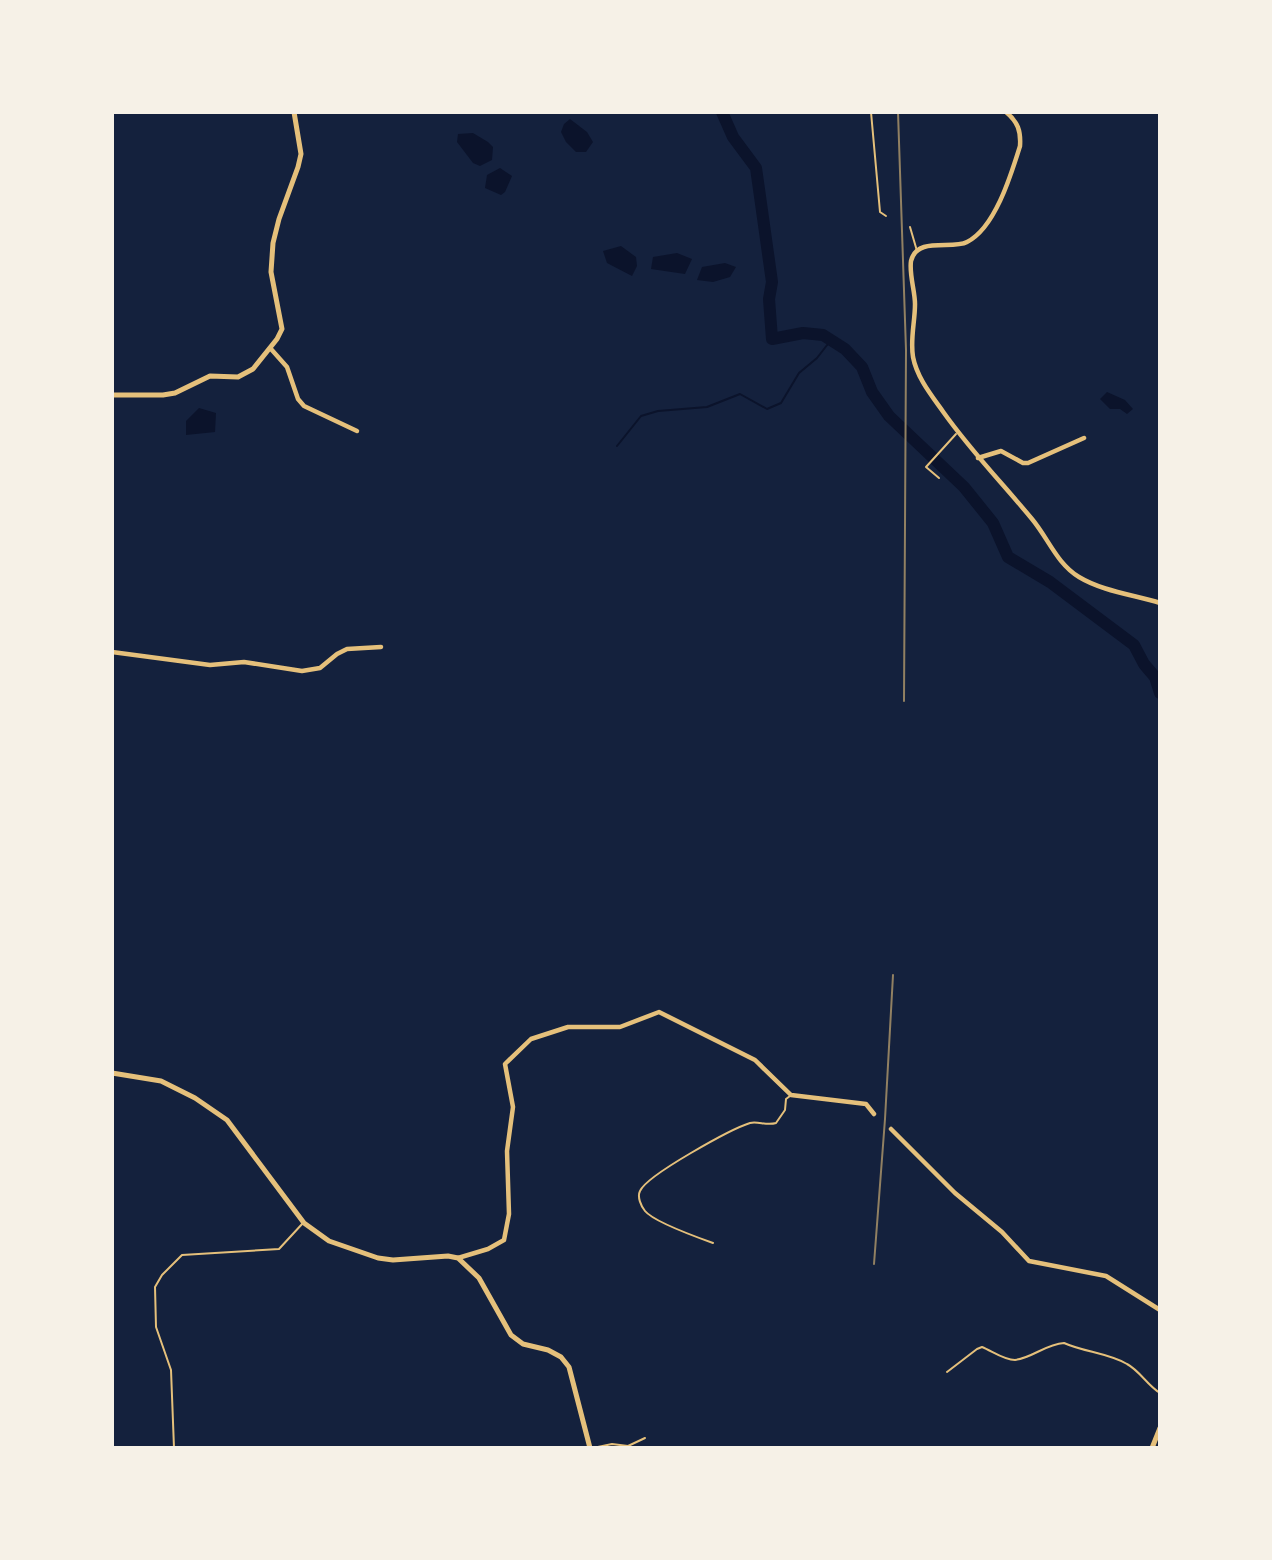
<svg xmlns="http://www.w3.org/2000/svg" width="1272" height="1560" font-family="'Space Grotesk',sans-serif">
<rect width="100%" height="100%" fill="#14213d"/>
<g fill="#0b132b">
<path d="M570 119 587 132 593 142 586 152H576L566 142 561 132 564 124Z"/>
<path d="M473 133 488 142 493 147 492 160 480 166 473 163 457 142 458 134Z"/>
<path d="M500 168 512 176 505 192 501 195 485 188 487 175Z"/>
<path d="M621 246 636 257 637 266 632 276 607 263 603 251Z"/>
<path d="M677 253 692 259 685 274 651 269 653 257Z"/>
<path d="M725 263 736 267 730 277 713 282 697 280 702 267Z"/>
<path d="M1107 392 1125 400 1133 409 1127 414 1120 409H1110L1100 399Z"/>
<path d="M199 408 216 413 215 432 186 435V421Z"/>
</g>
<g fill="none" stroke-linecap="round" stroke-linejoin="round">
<path stroke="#0b132b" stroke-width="2" d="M617 446 641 416 658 411 707 407 740 394 767 409 781 403 799 373 817 358 831 340"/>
<path stroke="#0b132b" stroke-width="12" d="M722 112 733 137 756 168 772 282 769 299 772 339 803 333 823 335 845 349 862 367 872 392 889 416 964 487 993 523 1008 557 1050 582 1134 645 1144 664 1155 677 1160 693"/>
<g stroke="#e5c07b" stroke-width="2">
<path d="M871 112 880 212 886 216"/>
<path d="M910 227 917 251"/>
<path d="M939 478 926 467 956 434"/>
<path d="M713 1243C699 1238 653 1221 645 1211 641 1206 637 1197 640 1191 647 1175 731 1129 750 1123 758 1121 767 1126 776 1123L785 1110 786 1099 790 1096"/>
<path d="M947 1372 977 1349 982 1347C992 1351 1004 1360 1015 1360 1032 1358 1046 1344 1064 1343 1084 1352 1108 1353 1127 1364 1140 1371 1147 1385 1160 1393"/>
<path d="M174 1448 171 1370 156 1327 155 1287 162 1275 182 1255 279 1249 303 1223"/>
<path d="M593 1448 612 1444 628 1446 645 1438"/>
</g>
<g stroke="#e5c07b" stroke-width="4.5">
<path d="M1006 112C1018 122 1021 131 1020 146 1011 175 995 228 967 242 952 250 917 236 911 261 909 274 915 291 915 304 915 322 910 339 913 357 917 378 932 396 944 413 971 451 1003 484 1032 519 1048 538 1057 564 1079 577 1102 591 1134 595 1160 603"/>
<path d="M271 349 287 367 298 399 304 406 357 431"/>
<path d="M978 458 1001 451 1023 463H1028L1084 438"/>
<path d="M112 652 210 665 244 662 302 671 320 668 337 654 347 649 381 647"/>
<path d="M891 1129 955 1193 1002 1232 1029 1261 1106 1276 1160 1310"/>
<path d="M458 1258 488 1249 504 1240 509 1214 507 1151 513 1107 505 1064 531 1039 568 1027H620L659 1012 755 1060 791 1095 866 1104 874 1114"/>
</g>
<g stroke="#e5c07b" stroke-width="5">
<path d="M112 395H163L175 393 210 376 238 377 253 369 277 339 282 329 271 272 273 243 279 219 298 167 301 154 294 112"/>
<path d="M112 1073 161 1081 195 1098 227 1120 304 1223 329 1241 378 1258 393 1260 448 1256 458 1258 479 1278 511 1335 523 1344 548 1350 561 1357 569 1367 590 1448"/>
<path d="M1152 1448 1160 1428"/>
</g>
<g stroke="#918062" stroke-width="2">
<path d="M898 112 906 350 904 701"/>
<path d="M874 1264 885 1119 893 975"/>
</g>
</g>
<rect width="1272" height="1560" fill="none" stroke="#f6f1e7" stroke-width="228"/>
</svg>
